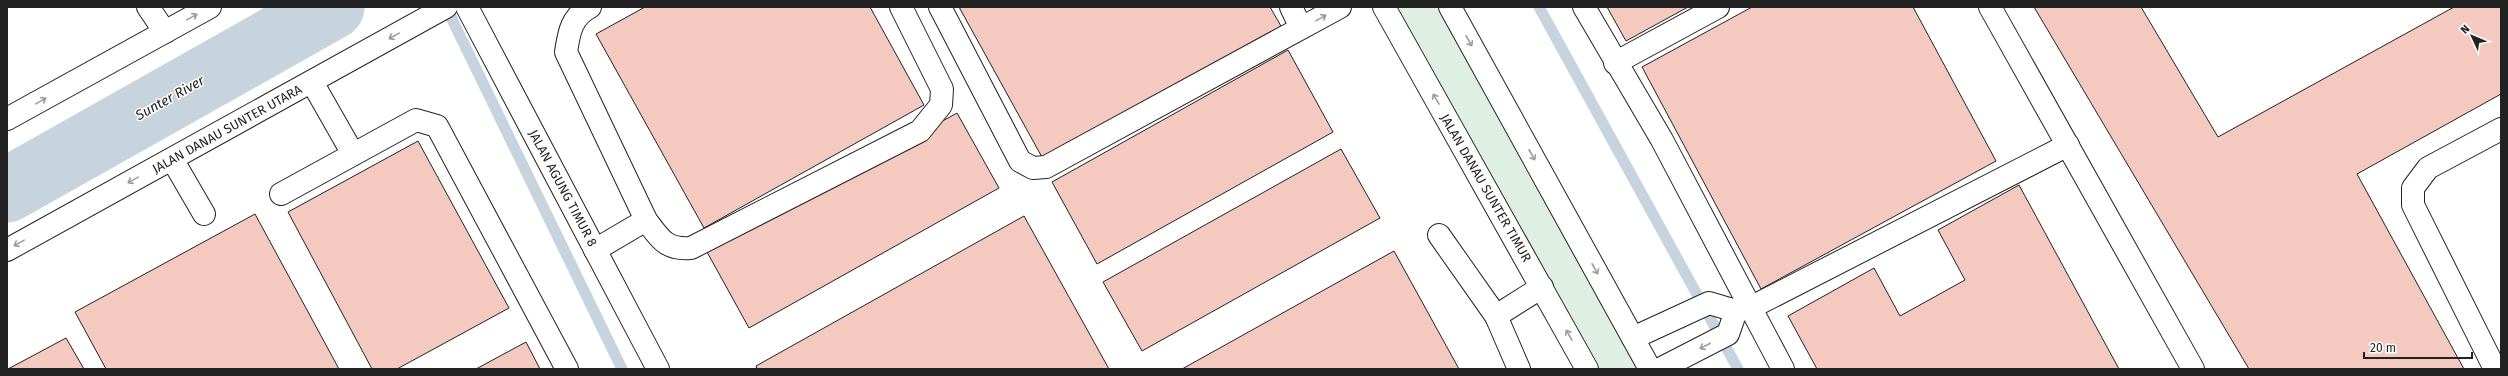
<svg xmlns="http://www.w3.org/2000/svg" width="2508" height="376" font-family="'Fira Sans',sans-serif">
<rect width="100%" height="100%" fill="#fff"/>
<path fill="#e0efe3" stroke="#6f6f6f" d="M1387 7H1449L1648 369H1588Z"/>
<g fill="none" stroke-linecap="round" stroke-linejoin="round">
<g stroke="#c7d3dd" stroke-width="11">
<path d="M446 7 622 369"/>
<path d="M1539 7 1738 369"/>
</g>
<path stroke="#c7d3dd" stroke-width="65" d="M7 190 332 7"/>
</g>
<g fill="#f3c9c0" stroke="#222">
<path d="M645 7H870L924 105 704 228 596 34Z"/>
<path d="M959 7H1270L1281 26 1043 159Z"/>
<path d="M1607 7H1688L1626 41Z"/>
<path d="M1752 7H1913L1996 161 1761 289 1642 67Z"/>
<path d="M2034 7H2141L2218 137 2454 7H2501V94L2357 174 2464 369H2249Z"/>
<path d="M1288 50 1333 132 1097 264 1052 182Z"/>
<path d="M957 113 999 188 749 328 707 252Z"/>
<path d="M418 141 509 308 397 369H372L288 212Z"/>
<path d="M1341 149 1380 218 1142 351 1103 282Z"/>
<path d="M2019 185 2119 369H1817L1788 316 1874 268 1900 316 1965 280 1938 230Z"/>
<path d="M255 214 339 369H106L75 312Z"/>
<path d="M1024 216 1109 369H757L756 366Z"/>
<path d="M1394 251 1459 369H1182Z"/>
<path d="M66 338 84 369H8Z"/>
<path d="M526 342 540 369H476Z"/>
</g>
<g fill="none" stroke-linecap="round" stroke-linejoin="round">
<defs>
<g id="minor">
<path d="M148 7 165 32"/>
<path d="M467 7 658 369"/>
<path d="M590 7C571 17 569 33 566 52L646 220C660 239 666 250 691 248L920 131 941 105 942 89 901 7"/>
<path d="M940 7 1020 161 1033 168 1046 167 1340 7"/>
<path d="M1291 7 1301 28"/>
<path d="M1584 7 1662 140 1783 369"/>
<path d="M1990 7 2193 369"/>
<path d="M1615 63 1718 7"/>
<path d="M312 82 353 154"/>
<path d="M172 159 204 214"/>
<path d="M281 194 416 120 437 126 567 369"/>
<path d="M1439 235 1496 316"/>
<path d="M595 250 646 220"/>
<path d="M1633 338 1709 303 1736 311 1750 308 2068 145"/>
<path d="M1519 369 1496 316 1542 287"/>
<path d="M1660 369 1728 334 1736 311"/>
<path d="M2495 369 2413 205V188L2428 168 2501 129"/>
</g>
<g id="major">
<path d="M1384 7 1587 369"/>
<path d="M1450 7 1650 369"/>
<path d="M7 119 210 7"/>
<path d="M7 250 446 7"/>
</g>
</defs>
<use href="#minor" stroke="#222" stroke-width="24"/>
<use href="#major" stroke="#222" stroke-width="24"/>
<use href="#minor" stroke="#fff" stroke-width="22"/>
<use href="#major" stroke="#fff" stroke-width="22"/>
</g>
<defs><path id="oneway-shaft" d="M-6 0H5M1.5-3L5.5 0L1.5 3" fill="none" stroke-width="1.6" stroke-linecap="round" stroke-linejoin="round"/></defs>
<g stroke="#9c9c9c">
<use href="#oneway-shaft" transform="translate(192 17) rotate(-29)"/>
<use href="#oneway-shaft" transform="translate(1321 18) rotate(-29)"/>
<use href="#oneway-shaft" transform="translate(394 36) rotate(151)"/>
<use href="#oneway-shaft" transform="translate(1469 41) rotate(61)"/>
<use href="#oneway-shaft" transform="translate(1436 99) rotate(-120)"/>
<use href="#oneway-shaft" transform="translate(41 101) rotate(-29)"/>
<use href="#oneway-shaft" transform="translate(1532 155) rotate(61)"/>
<use href="#oneway-shaft" transform="translate(133 180) rotate(151)"/>
<use href="#oneway-shaft" transform="translate(19 243) rotate(151)"/>
<use href="#oneway-shaft" transform="translate(1595 269) rotate(61)"/>
<use href="#oneway-shaft" transform="translate(1569 335) rotate(-119)"/>
<use href="#oneway-shaft" transform="translate(1705 346) rotate(152)"/>
</g>
<g text-anchor="middle" dominant-baseline="central" stroke-width="3" stroke-linejoin="round" paint-order="stroke">
<g font-size="13" fill="#222" stroke="#fff">
<text transform="translate(227 129) rotate(-29)">JALAN DANAU SUNTER UTARA</text>
<text transform="translate(563 188) rotate(62)">JALAN AGUNG TIMUR 8</text>
<text transform="translate(1486 188) rotate(60)">JALAN DANAU SUNTER TIMUR</text>
</g>
<g font-size="14" font-style="italic" fill="#222" stroke="#fff">
<text transform="translate(170 98) rotate(-29)">Sunter River</text>
</g>
</g>
<rect width="2508" height="376" fill="none" stroke="#222222" stroke-width="16"/>
<g transform="translate(2472 36) rotate(314)" stroke="#ffffff" stroke-width="3" paint-order="stroke">
<path d="M0-3L7 15L0 10L-7 15Z" fill="#222222"/>
<text y="-6" font-size="11" font-weight="bold" text-anchor="middle" fill="#222222">N</text>
</g>
<path d="M2364 352v6h108v-6" fill="none" stroke="#222222" stroke-width="2"/>
<text x="2370" y="352" font-size="12" fill="#222222" stroke="#ffffff" stroke-width="3" paint-order="stroke">20 m</text>
</svg>
